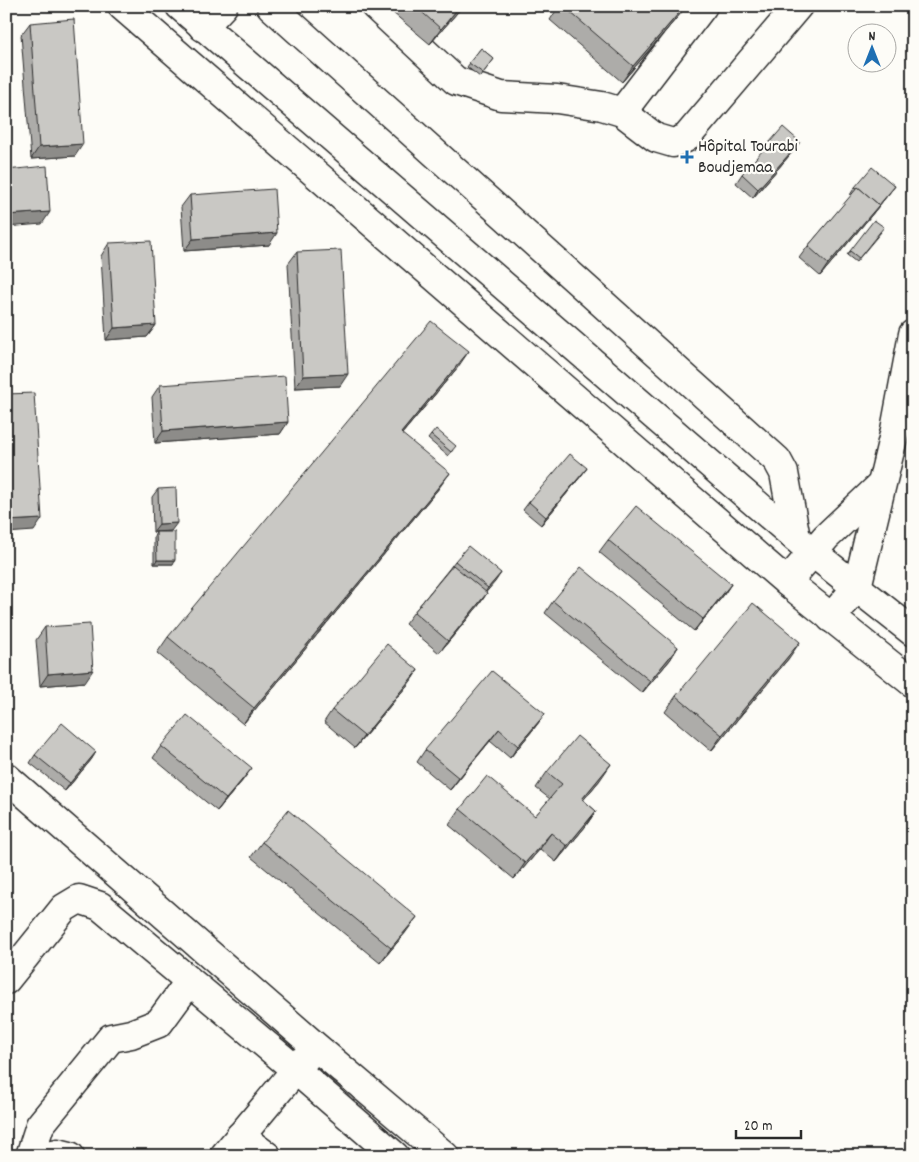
<svg xmlns="http://www.w3.org/2000/svg" width="919" height="1162" font-family="Dekko,sans-serif">
<rect width="100%" height="100%" fill="#fdfcf7"/>
<filter id="ink" filterUnits="userSpaceOnUse"><feTurbulence type="fractalNoise" baseFrequency=".02" numOctaves="2"/><feDisplacementMap in="SourceGraphic" scale="10" xChannelSelector="R" yChannelSelector="G"/><feConvolveMatrix kernelMatrix="1 2 1 2 8 2 1 2 1" color-interpolation-filters="sRGB"/></filter>
<g filter="url(#ink)">
<g fill="none" stroke-linecap="round" stroke-linejoin="round">
<defs>
<g id="minor">
<path d="M271 6 777 460 784 473 796 538"/>
<path d="M375 6 456 81 501 96 557 99 602 106 622 112 656 138 673 143 686 138 798 6"/>
<path d="M203 27 223 6"/>
<path d="M622 112 703 6"/>
<path d="M787 582 826 537 881 485"/>
<path d="M831 618 857 587 895 430 913 334"/>
<path d="M6 777 315 1046 445 1156"/>
<path d="M6 980 64 908 79 899 100 906 296 1070 395 1156"/>
<path d="M240 1136 267 1156"/>
<path d="M30 1156 40 1125 111 1038 131 1034 159 1023 189 982"/>
<path d="M43 1156 58 1153 70 1156"/>
<path d="M224 1156 308 1055"/>
</g>
<g id="major">
<path d="M122 6 787 582 913 683"/>
<path d="M180 6 812 552 913 632"/>
</g>
</defs>
<use href="#minor" stroke="#2b2b2b" stroke-width="31"/>
<use href="#major" stroke="#2b2b2b" stroke-width="31"/>
<use href="#minor" stroke="#fdfcf7" stroke-width="28"/>
<use href="#major" stroke="#fdfcf7" stroke-width="28"/>
</g>
<g fill="#adaca9" stroke="#2b2b2b">
<path d="M397 6H463L430 44 393 13Z"/>
<path d="M559 6H687L622 82 550 20Z"/>
<path d="M30 23 75 156 31 159 21 35Z"/>
<path d="M481 48 494 59 480 77 467 67Z"/>
<path d="M794 150 753 198 736 183 742 174Z"/>
<path d="M895 186 870 217 820 276 799 258 808 246 851 196 850 195 855 187Z"/>
<path d="M190 195 269 245 184 251 181 207Z"/>
<path d="M881 232 856 262 847 255 850 251Z"/>
<path d="M109 243 156 325 147 337 106 340 101 256Z"/>
<path d="M297 252 340 386 295 388 288 264Z"/>
<path d="M458 367 402 434 439 488 243 724 157 653 168 637Z"/>
<path d="M160 385 288 422 280 434 155 443 152 397Z"/>
<path d="M431 435 453 450 448 456 428 439Z"/>
<path d="M587 468 581 476 541 525 523 510 529 502Z"/>
<path d="M158 489 171 531 153 532 152 497Z"/>
<path d="M156 532 173 564H154V537Z"/>
<path d="M608 540 731 584 723 596 694 631 599 552Z"/>
<path d="M455 561 501 573 486 592 487 593 479 605 439 653 405 624 414 612 449 569Z"/>
<path d="M553 601 678 647 670 660 642 693 545 613Z"/>
<path d="M45 627 85 682 40 686 36 640Z"/>
<path d="M789 658 711 751 665 712 676 696Z"/>
<path d="M418 670 410 682 355 748 324 722 332 710Z"/>
<path d="M545 714 536 726 510 758 490 741 450 790 417 762 425 750Z"/>
<path d="M161 746 243 780 217 811 153 758Z"/>
<path d="M96 752 91 760 65 791 30 763 35 755Z"/>
<path d="M547 772 600 780 583 800 596 811 585 827 556 862 540 849 514 879 449 825 460 809 535 816 550 799 536 788Z"/>
<path d="M262 842 406 932 380 963 251 857Z"/>
</g>
<g fill="#8d8c89" stroke="#2b2b2b">
<path d="M460 6H463L430 44 441 29Z"/>
<path d="M685 6H687L622 82 633 66Z"/>
<path d="M6 26H10L6 32Z"/>
<path d="M800 142 794 150 753 198 758 189Z"/>
<path d="M83 144 75 156 31 159 39 147Z"/>
<path d="M895 186 870 217 820 276 828 264Z"/>
<path d="M50 212 42 224 6 227V215Z"/>
<path d="M277 233 269 245 184 251 193 239Z"/>
<path d="M156 325 147 337 106 340 114 328Z"/>
<path d="M469 351 458 367 390 448 401 433Z"/>
<path d="M348 374 340 386 295 388 303 376Z"/>
<path d="M288 422 280 434 155 443 163 431Z"/>
<path d="M587 468 581 476 541 525 546 517Z"/>
<path d="M450 473 439 488 243 724 254 708Z"/>
<path d="M42 519 34 531 6 533V521Z"/>
<path d="M177 523 171 531 153 532 159 524Z"/>
<path d="M157 560H175L173 564H154Z"/>
<path d="M501 573 495 582 482 597 488 588Z"/>
<path d="M731 584 723 596 694 631 703 619Z"/>
<path d="M487 593 479 605 439 653 448 641Z"/>
<path d="M800 642 789 658 711 751 722 735Z"/>
<path d="M678 647 670 660 642 693 650 681Z"/>
<path d="M93 670 85 682 40 686 48 674Z"/>
<path d="M418 670 410 682 355 748 364 736Z"/>
<path d="M545 714 536 726 510 758 518 746Z"/>
<path d="M499 729 490 741 450 790 459 778Z"/>
<path d="M96 752 91 760 65 791 70 783Z"/>
<path d="M611 764 600 780 571 815 582 799Z"/>
<path d="M252 768 243 780 217 811 226 799Z"/>
<path d="M596 811 585 827 556 862 567 846Z"/>
<path d="M551 833 540 849 514 879 525 863Z"/>
<path d="M417 917 406 932 380 963 391 948Z"/>
</g>
<g fill="#c9c8c4" stroke="#2b2b2b">
<path d="M6 6H9L10 26H6Z"/>
<path d="M415 6H460L441 29Z"/>
<path d="M563 6H685L633 66Z"/>
<path d="M74 19 83 144 39 147 30 23Z"/>
<path d="M481 48 494 59 483 73 469 63Z"/>
<path d="M783 127 800 142 758 189 742 174Z"/>
<path d="M47 166 50 212 6 215V170Z"/>
<path d="M872 167 895 186 879 205 858 187 857 188 855 187Z"/>
<path d="M858 187 879 205 828 264 808 246Z"/>
<path d="M274 189 277 233 193 239 190 195Z"/>
<path d="M874 220 884 227 859 258 850 251Z"/>
<path d="M151 241 156 325 114 328 109 243Z"/>
<path d="M341 250 348 374 303 376 297 252Z"/>
<path d="M431 321 469 351 401 433 450 473 254 708 168 637Z"/>
<path d="M285 376 288 422 163 431 160 385Z"/>
<path d="M34 393 42 519 6 521V394Z"/>
<path d="M436 429 456 446 451 452 431 435Z"/>
<path d="M570 454 587 468 546 517 529 502Z"/>
<path d="M176 488 177 523 159 524 158 489Z"/>
<path d="M636 506 731 584 703 619 608 540Z"/>
<path d="M156 532H175V560H157Z"/>
<path d="M468 546 501 573 488 588 455 561Z"/>
<path d="M6 560 8 583H6Z"/>
<path d="M453 565 487 593 448 641 414 612Z"/>
<path d="M581 567 678 647 650 681 553 601Z"/>
<path d="M753 603 800 642 722 735 676 696Z"/>
<path d="M90 624 93 670 48 674 45 627Z"/>
<path d="M387 644 418 670 364 736 332 710Z"/>
<path d="M492 671 545 714 518 746 499 729 459 778 425 750Z"/>
<path d="M187 715 252 768 226 799 161 746Z"/>
<path d="M62 723 96 752 70 783 35 755Z"/>
<path d="M577 736 611 764 582 799 596 811 567 846 551 833 525 863 460 809 487 776 535 816 562 784 547 772Z"/>
<path d="M288 810 417 917 391 948 262 842Z"/>
</g>
</g>
<path fill="#1f6fb2" stroke="#fdfcf7" stroke-width="2" d="M684.5 149.5h5v5h5v5h-5v5h-5v-5h-5v-5h5z"/>
<g text-anchor="middle" dominant-baseline="central" stroke-width="4.5" stroke-linejoin="round" paint-order="stroke">
<g font-size="18" fill="#2b2b2b" stroke="#fdfcf7" text-anchor="start">
<text x="698" y="147">Hôpital Tourabi<tspan x="698" dy="21">Boudjemaa</tspan></text>
</g>
</g>
<rect width="919" height="1162" fill="none" stroke="#fdfcf7" stroke-width="25"/>
<rect x="12" y="12" width="894" height="1137" fill="none" stroke="#2b2b2b" stroke-width="2" filter="url(#ink)"/>
<g transform="translate(872 48)"><circle r="24" fill="#fdfcf7" stroke="#a9a8a5"/>
<path d="M0-4L9 19L0 12L-9 19Z" fill="#1f6fb2"/>
<text y="-8" font-size="14" font-weight="bold" text-anchor="middle" fill="#2b2b2b">N</text>
</g>
<path d="M736 1130v8h65v-8" fill="none" stroke="#2b2b2b" stroke-width="2.5"/>
<text x="744" y="1130" font-size="15" fill="#2b2b2b" stroke="#fdfcf7" stroke-width="4" paint-order="stroke">20 m</text>
</svg>
